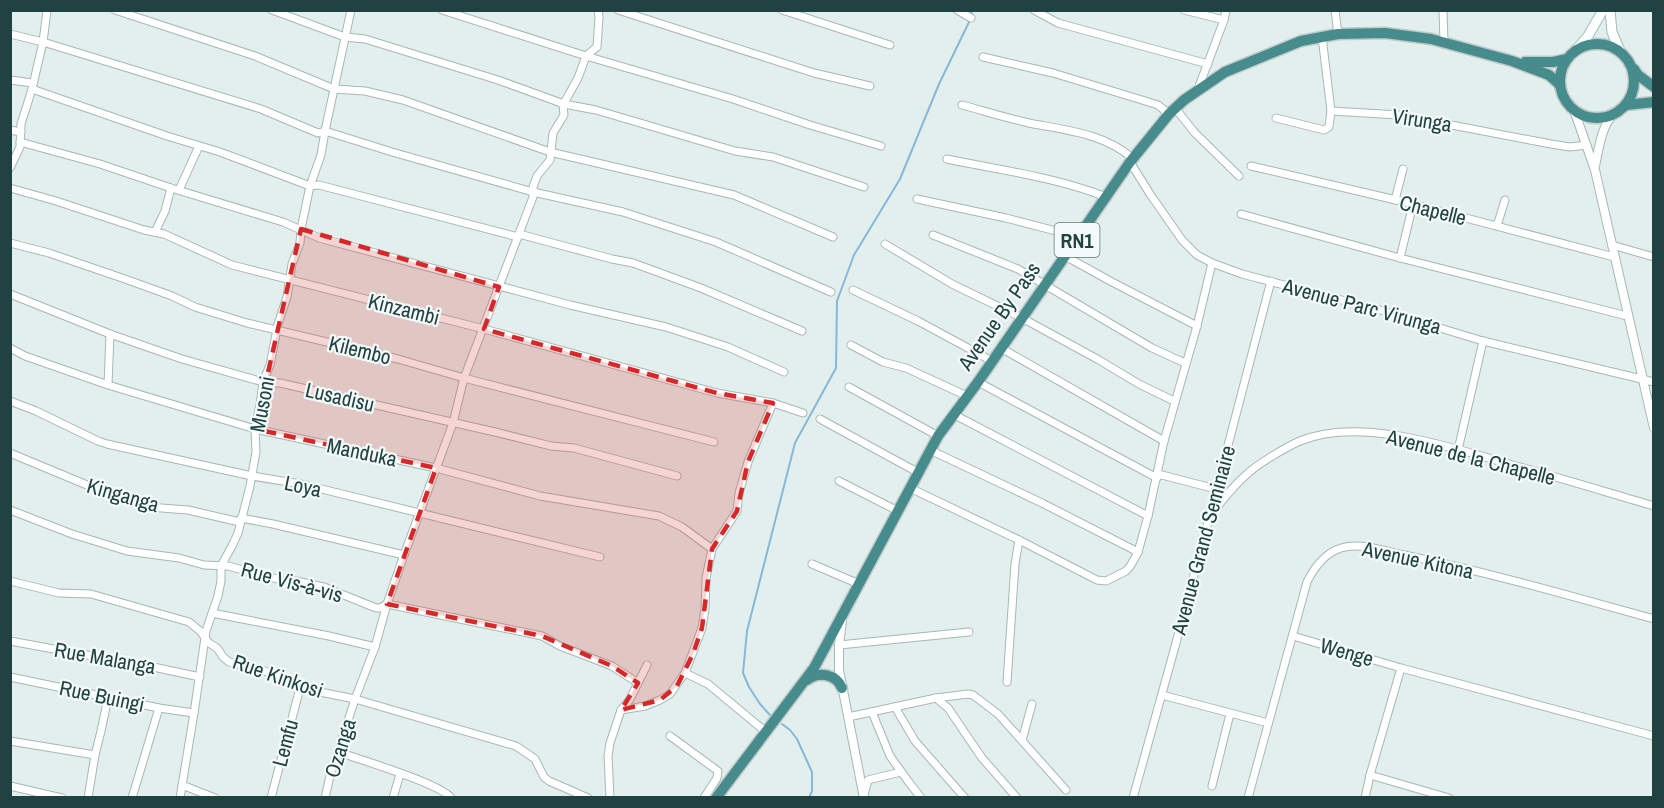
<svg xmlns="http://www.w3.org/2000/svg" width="1664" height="808" font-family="'Archivo Narrow',sans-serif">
<rect width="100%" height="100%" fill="#e3efec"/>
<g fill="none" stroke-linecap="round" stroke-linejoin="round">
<g stroke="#86b8d9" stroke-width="2">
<path d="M770 715 760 704 749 687 743 673 747 631 795 443 836 368 837 301 854 255 900 179 939 84 971 18 972 10"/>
<path d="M782 724 790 730 797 739 812 772V791L809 798"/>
</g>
<defs>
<g id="minor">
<path d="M115 10 255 56 334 89 365 91 403 100 550 152 734 195 833 237"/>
<path d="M272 10 345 37 365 39 498 80 564 104 596 110 735 151 773 157 864 187"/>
<path d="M442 10 586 56 733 99 810 125 881 146"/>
<path d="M618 10 814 73 870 86"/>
<path d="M782 10 890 45"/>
<path d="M957 10 971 18"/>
<path d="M1034 10 1058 23 1208 64"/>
<path d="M1184 10 1224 20"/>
<path d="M1335 10 1338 34"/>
<path d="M1443 10 1444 43"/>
<path d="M10 34 43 42 261 109 318 133 325 131 392 152 533 192 623 212 716 242 831 292"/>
<path d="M1322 37 1331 111 1399 115 1551 144 1570 147 1587 145"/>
<path d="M983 57 1053 73 1142 100 1158 105 1169 114"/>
<path d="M10 80 33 83"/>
<path d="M32 89 167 136 220 152 310 186 319 185 518 237"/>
<path d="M1198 89 1224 20 1226 10"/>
<path d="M962 105C984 111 1006 118 1029 123 1064 130 1104 133 1132 158"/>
<path d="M1175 108 1195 133 1239 176"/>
<path d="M1276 118 1324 130 1329 127 1331 111"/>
<path d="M10 130 21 132"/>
<path d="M20 142 100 164 171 188 283 222 319 238 570 305 666 327 728 347 784 372"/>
<path d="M947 159C1000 170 1055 177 1106 197"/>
<path d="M1130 162 1150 194 1182 240 1197 255 1212 263 1242 274 1380 310 1483 341 1654 382"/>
<path d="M1251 166 1413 204 1614 257"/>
<path d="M10 168 20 147 21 124 32 89 43 42 47 10"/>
<path d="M10 188 56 201 144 230 164 234 232 265 484 329 717 393 773 403 803 413"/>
<path d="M179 190 199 146"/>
<path d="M917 199 1006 218 1079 237"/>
<path d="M1395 200 1403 169"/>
<path d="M1241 214 1400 258 1627 316"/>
<path d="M1497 226 1505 200"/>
<path d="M155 232 165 211 171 188"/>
<path d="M519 234 612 259 633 263 701 288 802 331"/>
<path d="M933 235 1018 269 1152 348 1185 363"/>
<path d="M10 243 49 253 125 279 172 296 195 307 247 323 398 359 464 378 714 442"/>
<path d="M885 244 952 284 1022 318 1099 360 1139 384 1174 401"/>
<path d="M1612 245 1654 257"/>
<path d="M1065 256 1112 282 1197 326"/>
<path d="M1400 258 1413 204"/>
<path d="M853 290 918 321 992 361"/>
<path d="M10 294 110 334 182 359 263 382 280 383 495 432 551 446 574 448 677 476"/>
<path d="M851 345 883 362 906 368 967 396"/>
<path d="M10 348 25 356 108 385 255 429 436 468 540 496 659 516 682 527 712 549"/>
<path d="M1001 348 1164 441"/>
<path d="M978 382 1157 478"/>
<path d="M108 385 110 334"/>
<path d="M849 387 938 436"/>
<path d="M10 401 36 411 98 441 107 444 252 476 301 484 600 557"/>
<path d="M953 414 1148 516"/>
<path d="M820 419 919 473"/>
<path d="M930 450 1042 503 1138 552"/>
<path d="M1458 450 1483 341"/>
<path d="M10 453 111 495 148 507 188 510 240 522"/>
<path d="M1158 474 1216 489"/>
<path d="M839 481 898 511"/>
<path d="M910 488 1019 540 1097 580 1106 581 1126 571 1131 565 1138 552 1148 516 1164 441 1197 326 1212 263"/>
<path d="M10 510 72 534 127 551 179 558 204 565 228 566 281 580 296 581 324 587 376 608H380L387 604 542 636 560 646 612 666 638 683"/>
<path d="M1210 516C1221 502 1232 487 1246 475 1256 465 1286 447 1300 441 1359 416 1450 447 1509 464 1558 477 1606 492 1654 506"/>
<path d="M241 518 273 524 404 555"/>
<path d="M812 564 859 584"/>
<path d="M10 581 59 593 91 594 189 622 200 631 209 643 217 648 223 657 229 662 265 671 300 688 355 699 516 746 535 759 544 777 549 781 588 798"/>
<path d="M212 613 329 636 375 647"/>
<path d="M1293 636 1401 668 1654 736"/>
<path d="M10 641 158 668 200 677"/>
<path d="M839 645 969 632"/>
<path d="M685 673 708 684 766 732"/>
<path d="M10 677 159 708 194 713"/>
<path d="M1007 682 1015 564 1019 540"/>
<path d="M1162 695 1268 723"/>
<path d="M936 698 948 708 982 758 1017 798"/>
<path d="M895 707 915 741 965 798"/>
<path d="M621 710 645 706 660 700 670 694 685 673 702 628 705 609 706 578 712 549 737 511 739 493 748 462 773 403"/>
<path d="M872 712 890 756 908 781 921 798"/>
<path d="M848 717 936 698 968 694 973 695 998 714 1066 790"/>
<path d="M670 736 718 771 717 778 704 798"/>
<path d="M1022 740 1032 704"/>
<path d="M10 741 95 755"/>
<path d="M338 752C358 759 442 784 451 798"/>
<path d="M1370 775 1449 798"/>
<path d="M182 785 215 798"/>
<path d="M10 786 62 798"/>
<path d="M1212 786 1230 714"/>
<path d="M864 795 868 780 901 772"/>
<path d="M88 798 95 755 101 731 108 698"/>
<path d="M132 798 159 708"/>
<path d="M180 798 194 713 206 631 218 596 221 581V566L233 544 238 533 250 486 256 452 255 429 260 405 263 382 270 365 278 324 287 297 292 264 300 243 301 229 310 186 321 155 325 131 351 10"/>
<path d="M271 798 300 688"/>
<path d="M325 798 330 776 355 699 375 647 387 604 404 555 453 423 464 378 533 197V187L537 176 550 160 553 133 564 115 563 105 578 78 586 56 597 47 599 17 598 10"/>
<path d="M393 798 400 774"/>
<path d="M610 798 608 756 610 743 621 710 630 699 647 665"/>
<path d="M1133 798 1181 625 1271 281"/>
<path d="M1248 798 1307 582C1314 568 1325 553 1341 548 1361 542 1385 551 1404 555 1488 572 1571 596 1654 619"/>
<path d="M1365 798 1370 775 1401 668"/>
</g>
<g id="tertiary">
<path d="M1574 110 1595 170 1654 428"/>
<path d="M1595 166C1599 148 1601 128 1613 114"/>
<path d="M842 621 839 645V670L864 798"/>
</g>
<g id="secondary">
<path d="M1610 10 1612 32 1620 51"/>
<path d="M1577 49 1588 36 1603 10"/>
</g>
<g id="trunk">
<circle cx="1597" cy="81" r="37"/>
<path d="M1525 62H1553L1567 59"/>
<path d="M1634 69 1638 75 1654 87"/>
<path d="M1626 105 1654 102"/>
<path d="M807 680C819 671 836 674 842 688"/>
<path d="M716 798 814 668 938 436 978 382 1130 162 1169 114 1184 100 1225 72 1301 41 1338 34 1385 33 1431 39 1512 61 1549 75 1560 85"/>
</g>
</defs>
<use href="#minor" stroke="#a5b8b6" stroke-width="9"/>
<use href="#tertiary" stroke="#a5b8b6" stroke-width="10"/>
<use href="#secondary" stroke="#a0bcba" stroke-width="11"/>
<use href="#trunk" stroke="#c1caca" stroke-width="13"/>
<use href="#minor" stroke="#fff" stroke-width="7"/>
<use href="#tertiary" stroke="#fff" stroke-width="8"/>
<use href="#secondary" stroke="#fff" stroke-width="9"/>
<use href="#trunk" stroke="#468c8d" stroke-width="10"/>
</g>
<path fill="#d62828" fill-opacity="0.2" stroke="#d62828" stroke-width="4.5" stroke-dasharray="12 8" stroke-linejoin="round" d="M301 229 499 287 484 329 717 393 773 403 748 462 737 511 712 549 702 628 693 654 677 686 660 700 621 710 638 683 612 666 542 636 387 604 436 468 255 429Z"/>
<g text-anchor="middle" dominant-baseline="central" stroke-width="4.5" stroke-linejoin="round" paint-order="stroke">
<rect fill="#f4faf9" stroke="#607979" stroke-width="1.5" x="1054.5" y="223" width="45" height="34" rx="4.5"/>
<g font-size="20" font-weight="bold" fill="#204242">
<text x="1077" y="240">RN1</text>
</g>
<g font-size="21" fill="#204242" stroke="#f4faf9">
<text transform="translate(1422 120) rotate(9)">Virunga</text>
<text transform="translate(1433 210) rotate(14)">Chapelle</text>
<text transform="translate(1362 306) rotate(15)">Avenue Parc Virunga</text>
<text transform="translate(404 309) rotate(14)">Kinzambi</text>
<text transform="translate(999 316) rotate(-55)">Avenue By Pass</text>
<text transform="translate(360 350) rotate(14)">Kilembo</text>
<text transform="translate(340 397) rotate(13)">Lusadisu</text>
<text transform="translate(262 404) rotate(-79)">Musoni</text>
<text transform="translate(362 452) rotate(12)">Manduka</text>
<text transform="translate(1471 457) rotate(14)">Avenue de la Chapelle</text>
<text transform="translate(303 486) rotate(12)">Loya</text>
<text transform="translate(123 495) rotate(16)">Kinganga</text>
<text transform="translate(1203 540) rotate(-75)">Avenue Grand Seminaire</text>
<text transform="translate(1418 560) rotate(12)">Avenue Kitona</text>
<text transform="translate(292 582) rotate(15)">Rue Vis-à-vis</text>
<text transform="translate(1347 652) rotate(16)">Wenge</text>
<text transform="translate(105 658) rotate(10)">Rue Malanga</text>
<text transform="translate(278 676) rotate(19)">Rue Kinkosi</text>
<text transform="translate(102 696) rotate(12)">Rue Buingi</text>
<text transform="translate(285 743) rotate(-75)">Lemfu</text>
<text transform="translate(340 748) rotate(-73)">Ozanga</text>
</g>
</g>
<rect width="1664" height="808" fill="none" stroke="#204242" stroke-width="24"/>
</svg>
